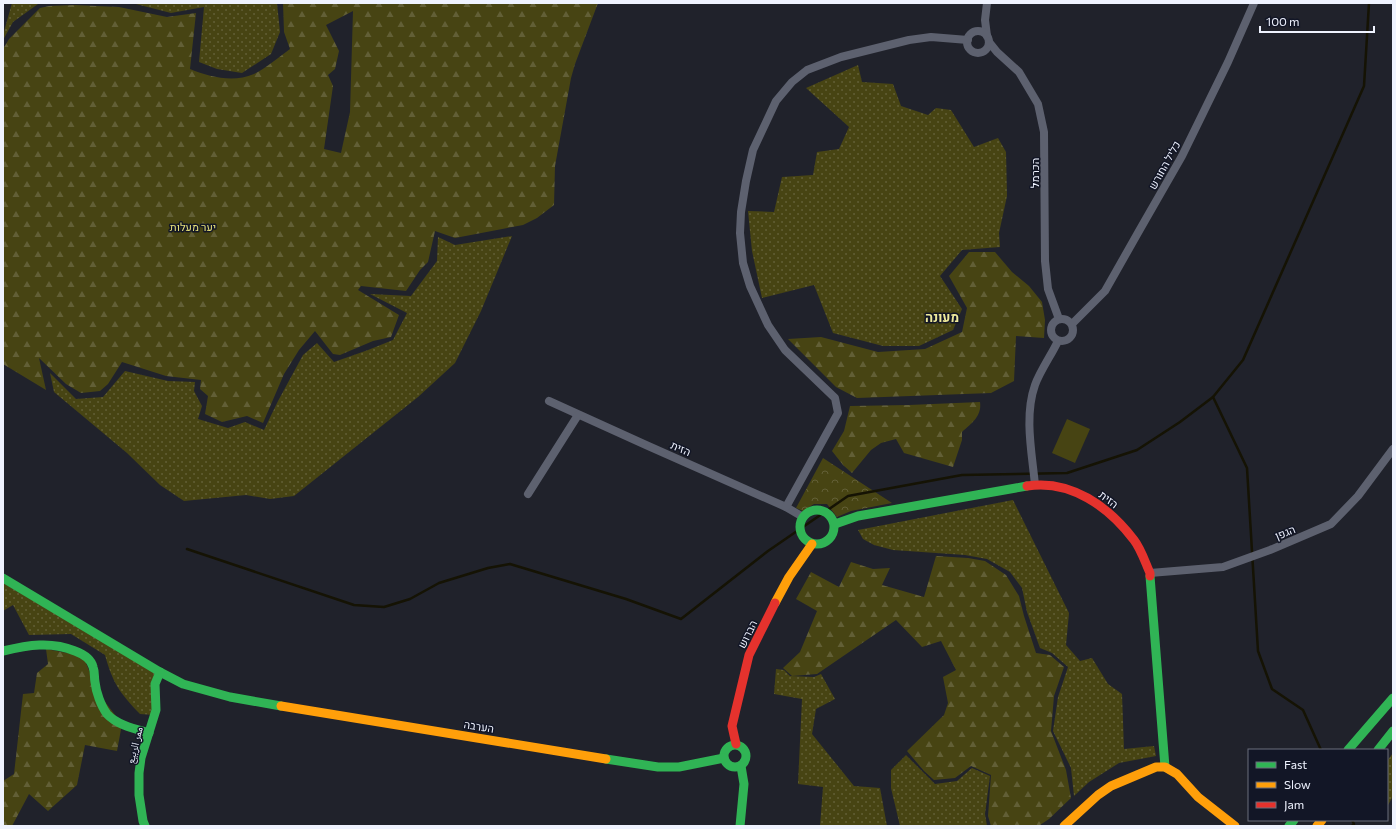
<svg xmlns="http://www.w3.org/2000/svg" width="1396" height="829" font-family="Commissioner,'Noto Naskh Arabic',Heebo,sans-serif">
<defs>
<pattern id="grass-dots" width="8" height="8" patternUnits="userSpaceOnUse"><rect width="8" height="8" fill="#474413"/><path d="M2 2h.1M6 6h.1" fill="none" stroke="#625f36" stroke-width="1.8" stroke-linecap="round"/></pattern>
<pattern id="forest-firs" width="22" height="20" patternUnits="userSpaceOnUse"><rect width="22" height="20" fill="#474413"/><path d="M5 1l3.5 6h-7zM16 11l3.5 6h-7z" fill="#625f36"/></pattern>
<pattern id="park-crowns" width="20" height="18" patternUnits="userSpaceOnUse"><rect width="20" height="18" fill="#474413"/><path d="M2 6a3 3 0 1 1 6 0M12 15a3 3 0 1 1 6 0" fill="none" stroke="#625f36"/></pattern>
</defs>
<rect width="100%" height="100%" fill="#20222b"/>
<g fill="url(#grass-dots)">
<path d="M12 3H44L38 4 13 22 3 40V35Z"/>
<path d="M132 3H277L280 32 271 54 242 73 217 69 199 62 204 7 171 13Z"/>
<path d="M858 65 862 82 893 84 901 106 928 115 936 108 951 110 974 147 998 138 1006 152 1007 196 999 233 1000 247 962 250 940 276 962 309 953 330 919 346H883L833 333 814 285 762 298 752 251 748 211 774 212 782 177 813 175 817 152 839 149 849 127 806 88Z"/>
<path d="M512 236 481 311 455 363 418 397 294 496 270 499 246 495 184 501 160 485 127 453 54 392 50 373 76 399 103 397 125 371 168 381 195 382 194 391 202 406 198 419 228 428 245 422 264 430 278 401 303 355 317 343 334 362 368 350 393 340 407 313 370 294 411 296 437 261 438 237 455 245Z"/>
<path d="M1013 500 1069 613 1066 645 1080 661 1092 658 1108 684 1122 694 1124 749 1154 746 1156 756 1119 763 1089 782 1074 796 1071 768 1053 731 1058 697 1068 667 1052 653 1040 648 1027 612 1022 588 1010 572 987 559 965 555 893 550 874 545 863 539 858 530Z"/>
<path d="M3 583 154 671V715L140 714C120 693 113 684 105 655L71 634 29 635 13 605 3 611Z"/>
<path d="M776 669 784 670 790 676 814 677 821 674 835 699 816 709 812 734 854 786 880 788 887 826H820L823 787 798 784 802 699 774 694Z"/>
<path d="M1393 753V796L1387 807V761Z"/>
<path d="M906 755 935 784 957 781 972 768 990 776 985 814 987 826H900L891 788V770Z"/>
</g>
<g fill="url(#forest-firs)" fill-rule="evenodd">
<path d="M283 3H598L575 64 571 78 555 166 554 205 537 218 523 225 455 238 435 231 428 262 420 270 406 291 361 286 358 290 399 315 391 337 373 341 340 355 333 354 315 331 299 350 284 374 263 423 247 416 222 422 205 414 208 396 200 389 201 380 166 376 122 362 108 384 100 391 81 393 66 384 39 358 46 390 3 364V49L9 39 40 8 49 6 74 5 119 7 167 17 196 13 190 69C210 77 233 83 254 74 265 69 280 56 290 49L284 32ZM353 11 350 112 341 153 324 149 333 86 328 75 335 69 339 51 326 25Z"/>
<path d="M969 252H995L1012 272 1029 286 1042 302 1045 320 1044 338 1016 336 1014 381 991 393 857 398 836 387 788 339 821 337 878 352 925 349 962 332 967 308 949 276Z"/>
<path d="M980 402C982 416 972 423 962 432V440L953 467 904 453 896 439 881 443 871 450 852 473 843 465 832 451 844 431 850 406 909 405Z"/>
<path d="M936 556 968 558 985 561 1006 575 1019 596 1024 616 1036 653 1050 655 1064 667 1054 696 1051 731 1066 770 1071 798 1049 819 1040 825 991 826 988 816 991 775 971 766 955 778 934 780 924 771 907 751 944 715 948 703 943 677 956 670 941 641 922 647 896 620 817 674 792 676 783 668 800 652 817 611 796 599 811 572 839 587 851 562 873 569 890 568 882 585 924 597Z"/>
<path d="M46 649 83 656 99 694 122 724 117 751 85 745 77 785 48 811 29 794 12 826H3V781L14 774 23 694 34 693 37 673 48 664Z"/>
</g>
<path fill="url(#park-crowns)" d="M823 458 892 503 851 511 837 517 827 504H814L803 511 796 508Z"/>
<path fill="#474413" d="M1067 419 1090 429 1075 463 1052 453Z"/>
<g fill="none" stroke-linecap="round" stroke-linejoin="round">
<g stroke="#151304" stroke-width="2.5">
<path d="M1213 397 1247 468 1258 651 1272 689 1303 710 1321 750"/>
<path d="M187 549 354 605 384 607 410 599 439 583 488 568 510 564 626 599 681 619 768 551 848 496 962 475 1067 473 1137 450 1180 422 1213 397 1243 360 1364 86 1369 3"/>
<path d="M1352 820 1354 824 1352 826"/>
</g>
<g stroke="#5d616f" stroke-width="8">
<path d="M987 3 985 20 987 36"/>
<circle cx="978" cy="42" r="11"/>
<path d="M989 42 997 52 1019 72 1038 104 1044 132 1045 261 1048 289 1059 319"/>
<circle cx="1062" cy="330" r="11"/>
<path d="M1072 324 1105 291 1139 231 1182 156 1228 62 1254 3"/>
<path d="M549 401 646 445 786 507 803 517"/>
<path d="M1035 485C1032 453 1024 416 1035 385 1040 371 1052 354 1058 341"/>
<path d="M528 494 578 415"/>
<path d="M786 507 838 413 835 398 785 350 768 325 750 286 743 263 740 233 741 212 746 181 753 150 776 101 792 82 807 70 841 57 909 40 931 37 968 40"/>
<path d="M1150 573 1223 567 1270 550 1331 524 1358 496 1393 449"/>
</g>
<g stroke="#30b455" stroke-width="9">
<circle cx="817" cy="527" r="17"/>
<path d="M835 524 858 516 1027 486"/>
<path d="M1150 576 1165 767"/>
<path d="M3 578 160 672 183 684 230 697 281 706"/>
<path d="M3 651C28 645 51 641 75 651 83 654 91 658 93 667 95 672 94 677 95 682 96 692 101 706 107 714 117 725 135 729 149 733"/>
<circle cx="735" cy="756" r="11"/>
<path d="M1348 750 1393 698"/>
<path d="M1378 750 1393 731"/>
<path d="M606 759 658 767H679L724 758"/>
<path d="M145 826 143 821 139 795V773L141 758 156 710 155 684 160 672"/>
<path d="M740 826 744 784 741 766"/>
<path d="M1289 826 1294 820"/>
</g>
<g stroke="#ff9f0a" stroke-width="9">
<path d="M775 603 789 577 812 544"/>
<path d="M281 706 606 759"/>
<path d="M1064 826 1098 795 1111 786 1156 767H1165L1177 774 1198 797 1235 826"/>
<path d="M1317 826 1322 820"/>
</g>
<g stroke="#e5322d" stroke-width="9">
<path d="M1027 486C1071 479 1109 507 1134 540 1141 549 1145 562 1150 573V576"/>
<path d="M736 744 732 726 749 655 775 603"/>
</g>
</g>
<g text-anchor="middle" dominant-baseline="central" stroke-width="3" stroke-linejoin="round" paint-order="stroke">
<g font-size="11" fill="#eff3ff" stroke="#121626">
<text transform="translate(1164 165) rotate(-61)">כליל החורש</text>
<text transform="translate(1034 173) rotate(-90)">הכרמל</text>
<text transform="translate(681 448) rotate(24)">הזית</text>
<text transform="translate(1109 499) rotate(37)">הזית</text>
<text transform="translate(1285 532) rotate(-22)">הגפן</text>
<text transform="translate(747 634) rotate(-64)">הברוש</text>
<text transform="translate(479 726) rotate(9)">הערבה</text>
<text transform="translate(134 745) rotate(-76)">ممر الربيع</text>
</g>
<g font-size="11" fill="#e7e17a" stroke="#121626">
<text x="193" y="226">יער מעלות</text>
</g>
<g font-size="13" font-weight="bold" fill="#ede99a" stroke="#121626">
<text x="942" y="317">מעונה</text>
</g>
</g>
<rect width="1396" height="829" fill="none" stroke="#eff3ff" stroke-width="8"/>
<rect x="1248" y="749" width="140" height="72" fill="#121626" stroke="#6a6e7d"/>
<rect x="1256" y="762" width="20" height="6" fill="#30b455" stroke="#6a6e7d"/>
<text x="1284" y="769" font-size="12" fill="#eff3ff">Fast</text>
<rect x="1256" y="782" width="20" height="6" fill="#ff9f0a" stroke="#6a6e7d"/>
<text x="1284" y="789" font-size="12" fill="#eff3ff">Slow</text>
<rect x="1256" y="802" width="20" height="6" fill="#e5322d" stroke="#6a6e7d"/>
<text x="1284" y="809" font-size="12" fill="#eff3ff">Jam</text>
<path d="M1260 26v6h114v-6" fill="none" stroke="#eff3ff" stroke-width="2"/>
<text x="1266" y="26" font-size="12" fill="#eff3ff" stroke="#121626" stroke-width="3" paint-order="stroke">100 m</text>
</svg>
